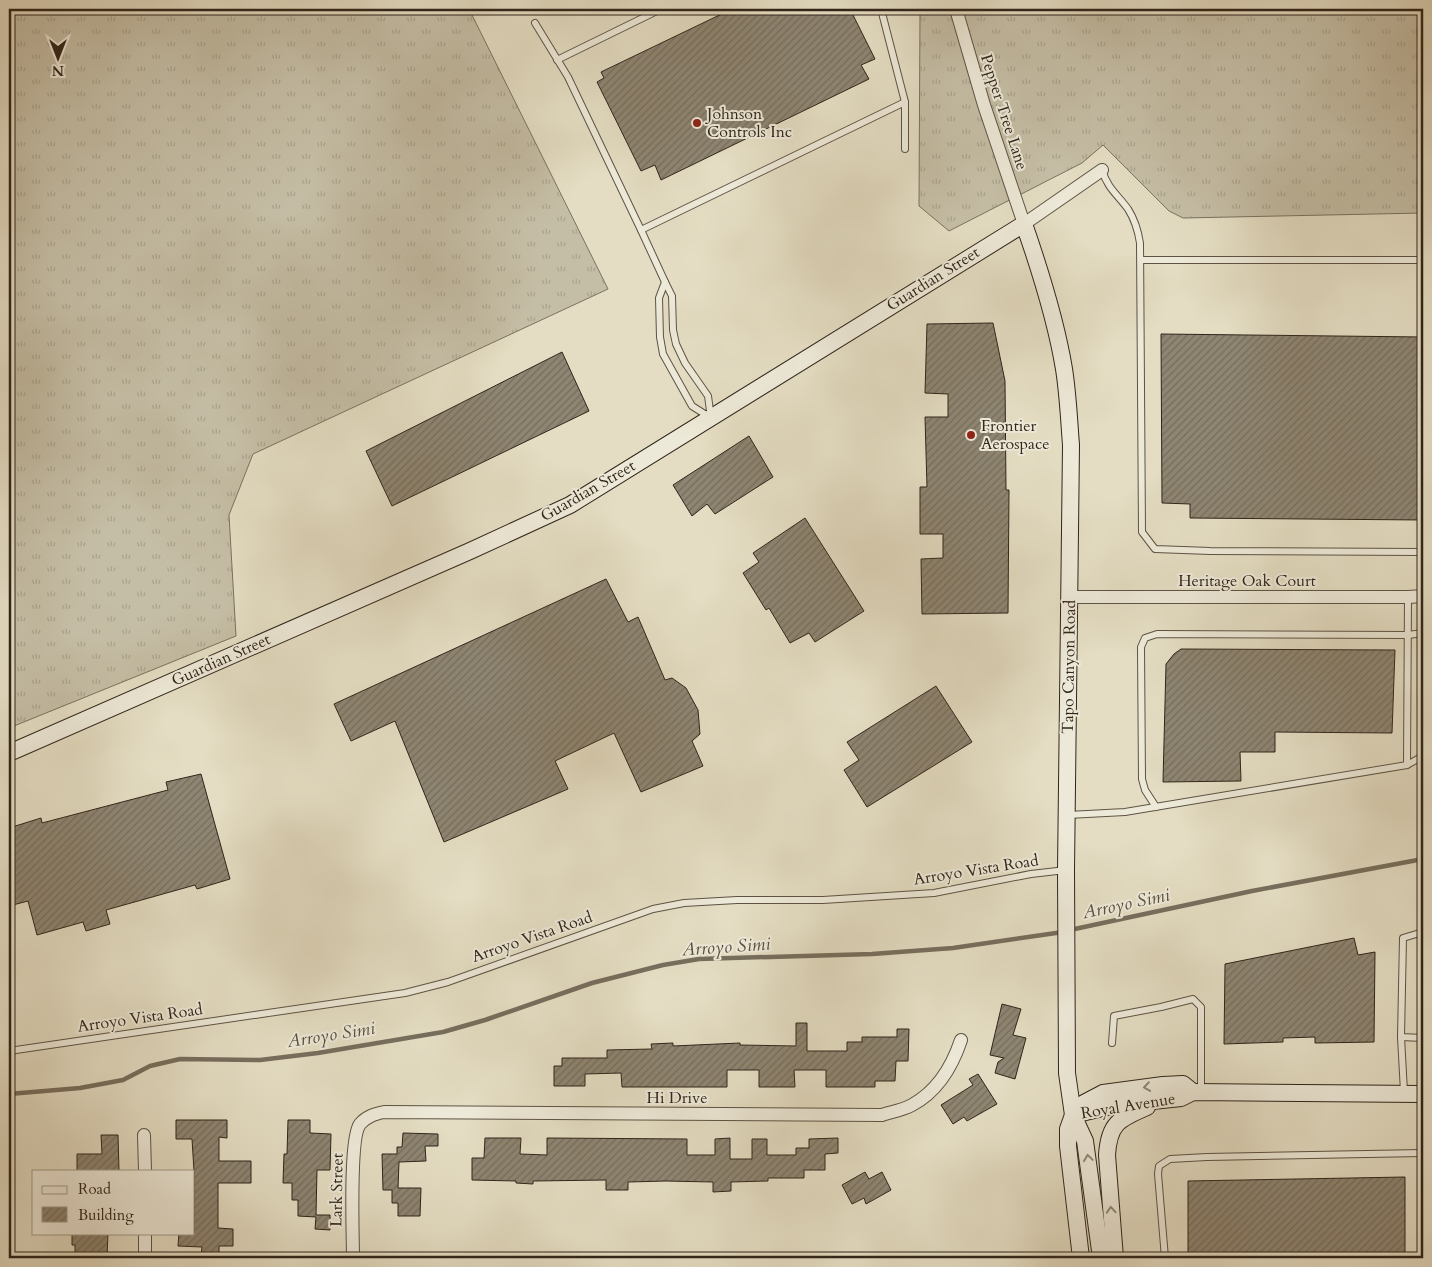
<svg xmlns="http://www.w3.org/2000/svg" width="1432" height="1267" font-family="Cardo,serif">
<defs>
<pattern id="grass-tufts" width="24" height="20" patternUnits="userSpaceOnUse" patternTransform="scale(1.25)"><rect width="24" height="20" fill="#c5bea6"/><path d="M3 7l-1-3M5 7V3M7 7l1-3M15 17l-1-3M17 17v-4M19 17l1-3" fill="none" stroke="#aaa38e"/></pattern>
<pattern id="building-hatch" width="6" height="6" patternUnits="userSpaceOnUse" patternTransform="scale(1.25)"><rect width="6" height="6" fill="#8e8572"/><path d="M-1 1l2-2M0 6l6-6M5 7l2-2" fill="none" stroke="#746d5d"/></pattern>
</defs>
<rect width="100%" height="100%" fill="#e4ddc3"/>
<filter id="stains"><feTurbulence type="fractalNoise" baseFrequency=".004" numOctaves="4"/><feColorMatrix values="0 0 0 0 .2 0 0 0 0 .09 0 0 0 0 .02 0 0 0 .5 -.17"/></filter>
<radialGradient id="worn" r=".72"><stop offset=".6" stop-color="#630" stop-opacity="0"/><stop offset="1" stop-color="#630" stop-opacity=".3"/></radialGradient>
<g fill="url(#grass-tufts)" stroke="#7a7260">
<path d="M9 9H469L608 289 253 454 229 515 236 636 9 728Z"/>
<path d="M920 9H1423V213L1183 218 1169 211 1103 145 1082 163 949 231 919 206Z"/>
</g>
<g fill="none" stroke-linecap="round" stroke-linejoin="round">
<g stroke="#776e5d" stroke-width="4.5">
<path d="M1070 930 1252 891 1423 859"/>
<path d="M9 1094 80 1088 123 1080 150 1066 180 1059 260 1060 318 1053 443 1032 485 1020 592 983 663 965 699 959 872 954 953 948 1063 932"/>
</g>
</g>
<g fill="url(#building-hatch)" stroke="#30251a">
<path d="M732 9H850L875 59 861 65 869 79 661 180 655 165 641 171 597 82 604 78 601 72Z"/>
<path d="M993 323 1005 381 1006 490H1009L1008 613 922 614 921 559 943 558V534H920V487H927L925 417H948V394L925 393 927 324Z"/>
<path d="M1161 334 1423 337V520L1190 518V504L1162 503Z"/>
<path d="M562 352 589 411 392 506 366 451Z"/>
<path d="M749 436 773 477 715 514 707 504 692 516 673 485Z"/>
<path d="M805 518 864 611 815 642 809 633 790 643 769 608 766 610 743 573 759 562 753 553Z"/>
<path d="M606 579 628 622 638 617 665 680 672 678 686 688 698 710 700 734 692 741 703 766 641 792 614 733 555 761 568 789 444 842 395 721 351 741 334 704Z"/>
<path d="M1181 649 1395 650 1392 733 1275 732V752H1240L1241 781 1163 782 1166 664 1174 654Z"/>
<path d="M936 686 972 742 867 807 844 770 859 760 847 742Z"/>
<path d="M201 774 230 879 197 889 195 885 106 910 110 924 86 931 83 922 37 935 28 901 9 906V828L41 818 42 823 168 790 166 782Z"/>
<path d="M1354 938 1358 955 1375 952 1374 1042 1315 1043V1037L1283 1038V1042L1224 1044 1225 964Z"/>
<path d="M1002 1004 1021 1009 1013 1035 1026 1038 1015 1079 995 1073 998 1062 1004 1058 990 1055Z"/>
<path d="M796 1023H807V1051H847V1042H862V1037H897V1029H909L908 1061H896L895 1081H875V1087H826V1070H794L795 1087H759V1070H727V1087H622L621 1073 585 1074V1086H554V1066H562V1058H607V1050L652 1049 651 1044 673 1043V1046L740 1043V1045L796 1046Z"/>
<path d="M978 1074 997 1104 967 1121 964 1117 953 1124 941 1105 973 1085 969 1079Z"/>
<path d="M176 1120H227V1138L219 1137V1161H251V1183H218V1228L233 1229V1246H219V1257L201 1256 202 1247 178 1246 179 1233H194V1171L192 1139H176Z"/>
<path d="M288 1120H310V1133L331 1134 330 1170H317L316 1215H330V1230L315 1229 316 1217 298 1216V1200H292V1183H283L284 1154H287Z"/>
<path d="M403 1133 438 1134V1146H425L426 1161 399 1162 398 1188H421L420 1216H398V1203H392V1190H383L382 1154H397V1147H402Z"/>
<path d="M101 1135H118L119 1171H77V1154H102Z"/>
<path d="M485 1138H521L520 1154 547 1155V1138L687 1139V1155H715V1139L730 1138V1159H752V1139H767V1155H796V1148H809V1139L838 1138V1153L825 1154V1170H804V1178H768V1181L731 1182V1191L713 1192V1182L666 1181 628 1182V1190H606V1180L533 1181V1184L516 1183V1181L472 1180V1158H484Z"/>
<path d="M865 1172 869 1179 882 1172 891 1190 866 1204 864 1198 852 1204 842 1185Z"/>
<path d="M1405 1177V1258H1188V1181Z"/>
<path d="M72 1233H108L107 1258H75V1245H72Z"/>
</g>
<g fill="none" stroke-linecap="round" stroke-linejoin="round">
<defs>
<g id="lane">
<path d="M881 9 905 102"/>
<path d="M535 23 568 77 641 230"/>
<path d="M557 60 661 9"/>
<path d="M1102 170C1108 189 1117 194 1128 209 1135 220 1138 230 1140 243L1142 532 1155 549 1210 551 1423 552"/>
<path d="M1141 260H1423"/>
<path d="M665 282 641 230 905 102V149"/>
<path d="M665 282 672 296 673 330 676 344 685 363 708 396 711 418 692 406 663 354 660 337 659 298Z"/>
<path d="M1407 765 1423 756"/>
<path d="M1156 807 1145 790 1142 779 1141 647 1145 638 1157 634 1408 635 1423 633"/>
<path d="M1068 815 1125 812 1407 765 1408 597"/>
<path d="M1423 932 1403 938 1401 1037 1423 1038"/>
<path d="M1401 1037 1404 1092"/>
<path d="M1112 1043 1114 1016 1161 1007 1193 999 1201 1007V1091"/>
<path d="M9 1051 405 993 448 982 653 909 684 903 737 900H823L934 893 1031 874 1066 870"/>
<path d="M1165 1258 1158 1174 1159 1166 1170 1159 1207 1157 1423 1153"/>
</g>
<g id="street">
<path d="M956 9 984 105 1024 224 1102 170"/>
<path d="M1070 597H1408L1423 596"/>
<path d="M144 1135 145 1171"/>
<path d="M145 1233V1258"/>
<path d="M353 1258C353 1235 349 1138 360 1124 367 1116 375 1114 384 1112L882 1115C891 1112 903 1110 912 1105 938 1091 952 1067 961 1040"/>
</g>
<g id="secondary">
<path d="M9 753 470 551 570 505 1024 224C1040 270 1056 320 1064 369 1068 394 1069 420 1071 445L1066 870 1067 1073 1073 1115 1085 1141 1101 1258"/>
<path d="M1073 1115 1115 1105 1181 1098 1193 1092 1423 1094"/>
<path d="M1081 1258 1068 1146V1129L1073 1115 1084 1103 1103 1093 1163 1085 1183 1084 1193 1092"/>
<path d="M1115 1258 1107 1155C1109 1123 1119 1119 1147 1107"/>
</g>
</defs>
<use href="#lane" stroke="#5d5344" stroke-width="8"/>
<use href="#street" stroke="#5d5344" stroke-width="14"/>
<use href="#secondary" stroke="#30251a" stroke-width="18"/>
<use href="#lane" stroke="#ede9d8" stroke-width="6"/>
<use href="#street" stroke="#ede9d8" stroke-width="12"/>
<use href="#secondary" stroke="#ede9d8" stroke-width="16"/>
</g>
<defs><path id="oneway-chevron" d="M-2-3.5L2.5 0L-2 3.5" fill="none" stroke-width="1.6" stroke-linecap="round" stroke-linejoin="round" transform="scale(1.25)"/></defs>
<g stroke="#8e8779">
<use href="#oneway-chevron" transform="translate(1147 1087) rotate(172)"/>
<use href="#oneway-chevron" transform="translate(1088 1158) rotate(-98)"/>
<use href="#oneway-chevron" transform="translate(1111 1210) rotate(-94)"/>
</g>
<g fill="#8f2418" stroke="#ede9d8" stroke-width="2">
<circle cx="697" cy="123" r="5"/>
<circle cx="971" cy="435" r="5"/>
</g>
<g text-anchor="middle" dominant-baseline="central" stroke-width="4" stroke-linejoin="round" paint-order="stroke">
<g font-size="16" fill="#30251a" stroke="#ede9d8">
<text transform="translate(1004 112) rotate(72)">Pepper Tree Lane</text>
<text transform="translate(933 279) rotate(-32)">Guardian Street</text>
<text transform="translate(588 491) rotate(-30)">Guardian Street</text>
<text x="1247" y="581">Heritage Oak Court</text>
<text transform="translate(221 660) rotate(-24)">Guardian Street</text>
<text transform="translate(1069 667) rotate(-89)">Tapo Canyon Road</text>
<text transform="translate(976 870) rotate(-9)">Arroyo Vista Road</text>
<text transform="translate(532 937) rotate(-19)">Arroyo Vista Road</text>
<text transform="translate(140 1018) rotate(-8)">Arroyo Vista Road</text>
<text x="677" y="1098">Hi Drive</text>
<text transform="translate(1128 1106) rotate(-9)">Royal Avenue</text>
<text transform="translate(337 1190) rotate(-89)">Lark Street</text>
</g>
<g font-size="16" fill="#30251a" stroke="#ede9d8" text-anchor="start">
<text x="707" y="114">Johnson<tspan x="707" dy="18">Controls Inc</tspan></text>
<text x="981" y="426">Frontier<tspan x="981" dy="18">Aerospace</tspan></text>
</g>
<g font-size="18" font-style="italic" fill="#5a4f41" stroke="#ede9d8">
<text transform="translate(1126 904) rotate(-12)">Arroyo Simi</text>
<text transform="translate(726 947) rotate(-4)">Arroyo Simi</text>
<text transform="translate(331 1035) rotate(-9)">Arroyo Simi</text>
</g>
</g>
<rect width="1432" height="1267" fill="none" stroke="#e4ddc3" stroke-width="30"/>
<rect x="10" y="10" width="1412" height="1247" fill="none" stroke="#30251a" stroke-width="2.5"/>
<rect x="15" y="15" width="1402" height="1237" fill="none" stroke="#30251a"/>
<rect x="32" y="1170" width="162" height="65" fill="#ede9d8" stroke="#a19b8c"/>
<rect x="42" y="1186" width="25" height="8" fill="#ede9d8" stroke="#a19b8c"/>
<text x="78" y="1194" font-size="15" fill="#30251a">Road</text>
<rect x="42" y="1207" width="25" height="15" fill="url(#building-hatch)" stroke="#a19b8c"/>
<text x="78" y="1220" font-size="15" fill="#30251a">Building</text>
<g transform="translate(58 58) rotate(180)" stroke="#ede9d8" stroke-width="4" paint-order="stroke">
<path d="M0-4L9 19L0 12L-9 19Z" fill="#30251a"/>
<text y="-8" font-size="14" font-weight="bold" text-anchor="middle" fill="#30251a">N</text>
</g>
<rect width="100%" height="100%" filter="url(#stains)"/>
<rect width="100%" height="100%" fill="url(#worn)"/>
</svg>
